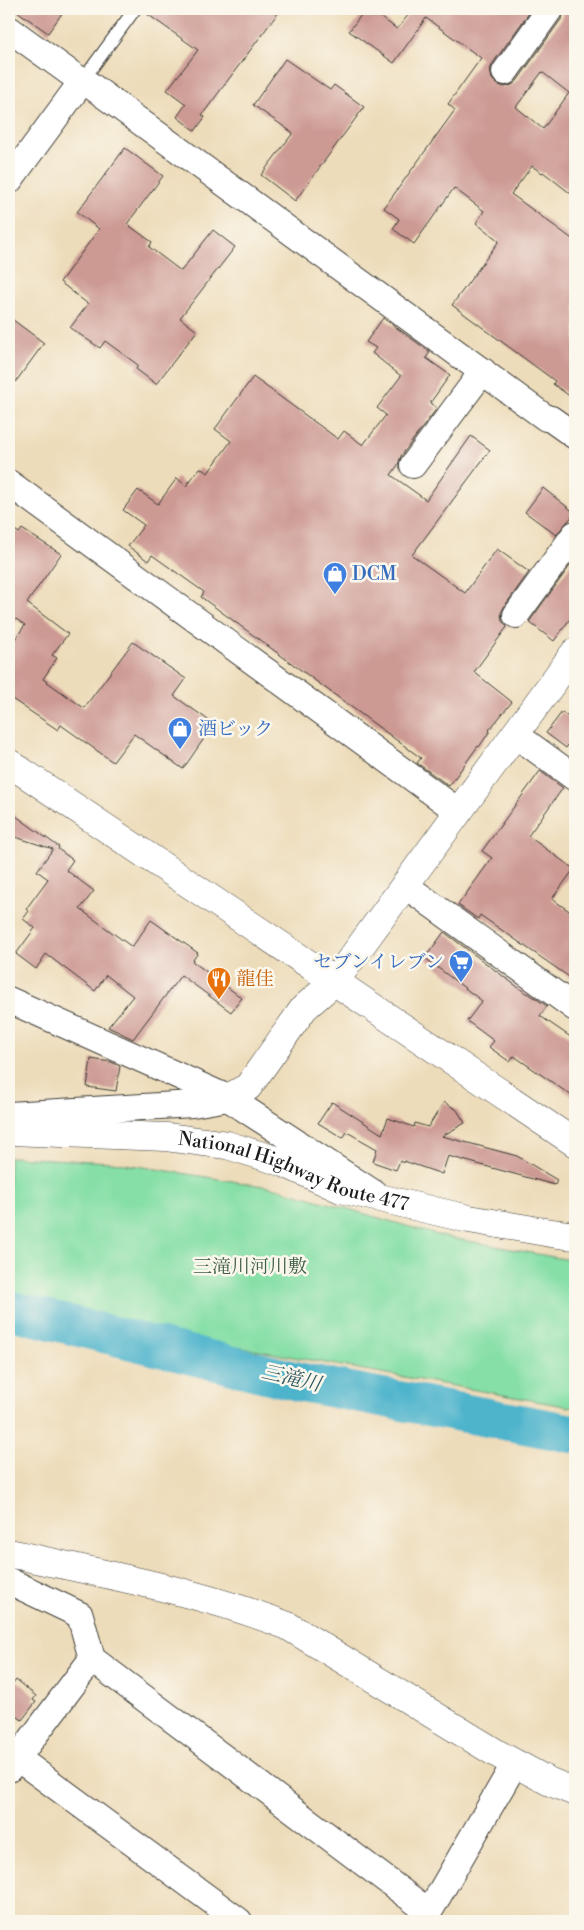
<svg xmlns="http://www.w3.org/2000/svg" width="584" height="1930" font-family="'Libre Bodoni','Noto Serif JP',serif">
<rect width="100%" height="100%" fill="#fbf7ec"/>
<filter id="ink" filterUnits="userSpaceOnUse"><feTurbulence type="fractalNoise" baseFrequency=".02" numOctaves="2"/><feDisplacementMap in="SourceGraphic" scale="10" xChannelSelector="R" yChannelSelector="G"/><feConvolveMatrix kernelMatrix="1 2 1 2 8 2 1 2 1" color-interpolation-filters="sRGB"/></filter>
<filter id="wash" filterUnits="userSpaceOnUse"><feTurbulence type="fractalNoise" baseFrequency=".0096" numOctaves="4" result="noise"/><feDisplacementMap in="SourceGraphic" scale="20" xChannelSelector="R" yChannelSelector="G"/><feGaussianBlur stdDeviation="1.12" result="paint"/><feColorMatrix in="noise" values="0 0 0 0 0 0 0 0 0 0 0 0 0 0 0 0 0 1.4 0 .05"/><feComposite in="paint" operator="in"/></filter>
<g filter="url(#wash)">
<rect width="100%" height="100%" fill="#eddcba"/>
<path fill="#85dfa6" stroke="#507e61" d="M9 1157 112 1162 276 1188 441 1236 575 1261V1408L232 1346 9 1301Z"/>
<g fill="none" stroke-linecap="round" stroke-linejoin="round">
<path stroke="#4db4cc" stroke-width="39" d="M9 1310 300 1382 575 1434"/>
</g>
<g id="blocks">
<g fill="#cc9993" fill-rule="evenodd">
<path d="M14 9H65L48 33Z"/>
<path d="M143 9H281L202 115 205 117 195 131 177 117 186 104 167 90 198 50 143 11Z"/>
<path d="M413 9H532L493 63 490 70 492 79 497 84 504 87 512 85 517 81 562 18 565 9H575V197L543 172 542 173 532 166 511 194 575 241V400L553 384 555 381 452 305 499 241 476 223 484 211 454 188 414 244 393 229 399 219 384 208 455 110 448 104 481 58 426 18 394 63 349 31 365 10 373 16 375 13 397 29ZM542 72 569 93 543 129 516 107Z"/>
<path d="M285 59 330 90 334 85 364 107 295 201 261 175 293 133 253 105Z"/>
<path d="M125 148 163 176 127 224 152 242 149 247 181 271 213 230 235 247 180 318 197 331 156 384 136 369 138 365 105 341 100 348 70 328 88 304 60 282 99 229 77 212Z"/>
<path d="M9 317 44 343 9 391Z"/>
<path d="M383 318 430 352 426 358 450 375 430 403 437 408 401 456 398 465 391 475 426 500 471 436 490 450 412 555 465 593 497 549 529 572 504 607 501 613 502 621 507 627 474 672 512 702 489 730 490 731 479 747 478 746 449 786 417 763 421 758 201 597 204 592 152 555 148 561 128 546 144 525 123 510 138 490 158 504 177 478 186 486 200 468 208 473 231 441 215 429 253 377 338 439 344 431 363 445 386 415 377 408 401 376 372 353 376 348 366 342Z"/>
<path d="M543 488 575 513 556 535 525 512Z"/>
<path d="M9 526 19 533 22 529 61 554 27 603 68 634 52 655 57 658 43 679 84 708 133 642 186 679 174 696 214 724 183 769 134 734 113 762 61 725 58 730 9 697V648L25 625 16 619 9 631Z"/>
<path d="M575 559V612L554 641 529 622Z"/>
<path d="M562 712 575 722V735L566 748 546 733Z"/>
<path d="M540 771 563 788 528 836 574 869 552 899 575 915V981L480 915 478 919 458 905 492 858 482 851Z"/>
<path d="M9 811 59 847 58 849 73 860 66 870 94 891 80 909 132 947 151 920 198 953 192 961 242 998 231 1012 181 975 133 1039 108 1027 133 996 106 975 95 991 46 954 36 969 16 954 35 928 23 919 29 911 26 909 48 879 37 871 53 849 9 835Z"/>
<path d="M444 932 527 994 528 993 547 1006 540 1016 575 1040V1098L514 1056 510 1062 489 1047 494 1041 467 1021 482 1001 425 958Z"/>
<path d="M91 1059 111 1062 120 1066 116 1091 87 1087Z"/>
<path d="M332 1102 382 1134 388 1118 414 1127 415 1123 428 1127 444 1102 457 1110 465 1123 442 1136 517 1156 557 1180 555 1185 448 1156 442 1174 404 1161 403 1163 400 1161 396 1170 373 1162 377 1149 347 1132 343 1138 318 1123Z"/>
<path d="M16 1680 36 1696 33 1700 36 1702 22 1720 9 1710V1689Z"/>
</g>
</g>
</g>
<g filter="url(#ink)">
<use href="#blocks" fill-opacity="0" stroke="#3b3934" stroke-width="1"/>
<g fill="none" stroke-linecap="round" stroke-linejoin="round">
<defs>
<path id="lane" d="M83 80 135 9"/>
<g id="street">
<path d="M9 29 77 78 83 80 546 418 551 419 575 436"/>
<path d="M505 72 550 9"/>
<path d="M9 181 83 80"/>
<path d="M413 465 483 371"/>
<path d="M9 483 459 812"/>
<path d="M516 615 575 534"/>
<path d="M516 735 575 778"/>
<path d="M406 886 575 1008"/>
<path d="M9 1000 228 1098 378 1196"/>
<path d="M9 1115 193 1104 228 1098"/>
<path d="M9 1581 80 1615 92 1659 429 1912"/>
<path d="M9 1752 239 1921"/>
<path d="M9 1769 92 1659"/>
<path d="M425 1921 429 1912 515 1763"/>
</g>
<g id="secondary">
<path d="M9 763 575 1143"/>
<path d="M228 1098 248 1087 304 1008 335 981 575 652"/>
<path d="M9 1553C103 1574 198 1591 288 1626L496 1753 548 1781 575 1792"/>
</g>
<g id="highway">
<path id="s1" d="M9 1131 166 1137 227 1145 282 1162 341 1189 469 1219 551 1233 575 1236"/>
</g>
</defs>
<use href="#lane" stroke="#3b3934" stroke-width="14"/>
<use href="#street" stroke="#3b3934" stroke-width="28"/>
<use href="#secondary" stroke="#3b3934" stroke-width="29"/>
<use href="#highway" stroke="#3b3934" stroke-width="29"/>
<use href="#lane" stroke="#fff" stroke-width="12"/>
<use href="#street" stroke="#fff" stroke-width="26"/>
<use href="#secondary" stroke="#fff" stroke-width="28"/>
<use href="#highway" stroke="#fff" stroke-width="28"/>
</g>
</g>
<defs>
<symbol id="shop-pin" viewBox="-11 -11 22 30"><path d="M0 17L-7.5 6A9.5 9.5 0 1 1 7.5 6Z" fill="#3f7fe0" stroke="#fbf7ec"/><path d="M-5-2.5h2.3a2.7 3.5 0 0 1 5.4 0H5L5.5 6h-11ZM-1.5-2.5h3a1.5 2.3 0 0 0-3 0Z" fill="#fff"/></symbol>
<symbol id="supermarket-pin" viewBox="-11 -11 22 30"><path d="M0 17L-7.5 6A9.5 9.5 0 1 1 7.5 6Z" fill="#3f7fe0" stroke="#fbf7ec"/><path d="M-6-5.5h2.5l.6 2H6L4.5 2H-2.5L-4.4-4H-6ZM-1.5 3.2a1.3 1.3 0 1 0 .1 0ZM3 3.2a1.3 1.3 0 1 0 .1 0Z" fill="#fff"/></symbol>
<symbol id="restaurant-pin" viewBox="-11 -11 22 30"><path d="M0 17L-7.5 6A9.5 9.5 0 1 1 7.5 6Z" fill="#e8710a" stroke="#fbf7ec"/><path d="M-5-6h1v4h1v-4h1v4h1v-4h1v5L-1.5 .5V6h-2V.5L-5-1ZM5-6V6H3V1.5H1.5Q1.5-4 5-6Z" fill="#fff"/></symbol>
</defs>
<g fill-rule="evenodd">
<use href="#shop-pin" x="321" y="560" width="28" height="38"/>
<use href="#shop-pin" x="166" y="715" width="28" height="38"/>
<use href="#supermarket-pin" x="447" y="948" width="28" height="38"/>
<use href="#restaurant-pin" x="205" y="965" width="28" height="38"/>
</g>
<g text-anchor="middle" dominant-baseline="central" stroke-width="5" stroke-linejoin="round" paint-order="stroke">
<g font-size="19" fill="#366cbe" stroke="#fbf7ec" text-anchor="start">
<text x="352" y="574">DCM</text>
<text x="198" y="729">酒ビック</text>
<text x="444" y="962" text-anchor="end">セブンイレブン</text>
</g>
<g font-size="19" fill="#c56008" stroke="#fbf7ec" text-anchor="start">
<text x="236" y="979">龍佳</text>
</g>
<g font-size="19" fill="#1c1c1c" stroke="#fbf7ec">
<text stroke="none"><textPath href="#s1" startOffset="290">National Highway Route 477</textPath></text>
</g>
<g font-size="19" fill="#41604c" stroke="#fbf7ec">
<text x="250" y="1267">三滝川河川敷</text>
</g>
<g font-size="20" font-style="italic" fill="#305962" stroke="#fbf7ec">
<text transform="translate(291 1379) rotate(13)">三滝川</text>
</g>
</g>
<rect width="584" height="1930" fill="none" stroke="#fbf7ec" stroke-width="30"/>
</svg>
